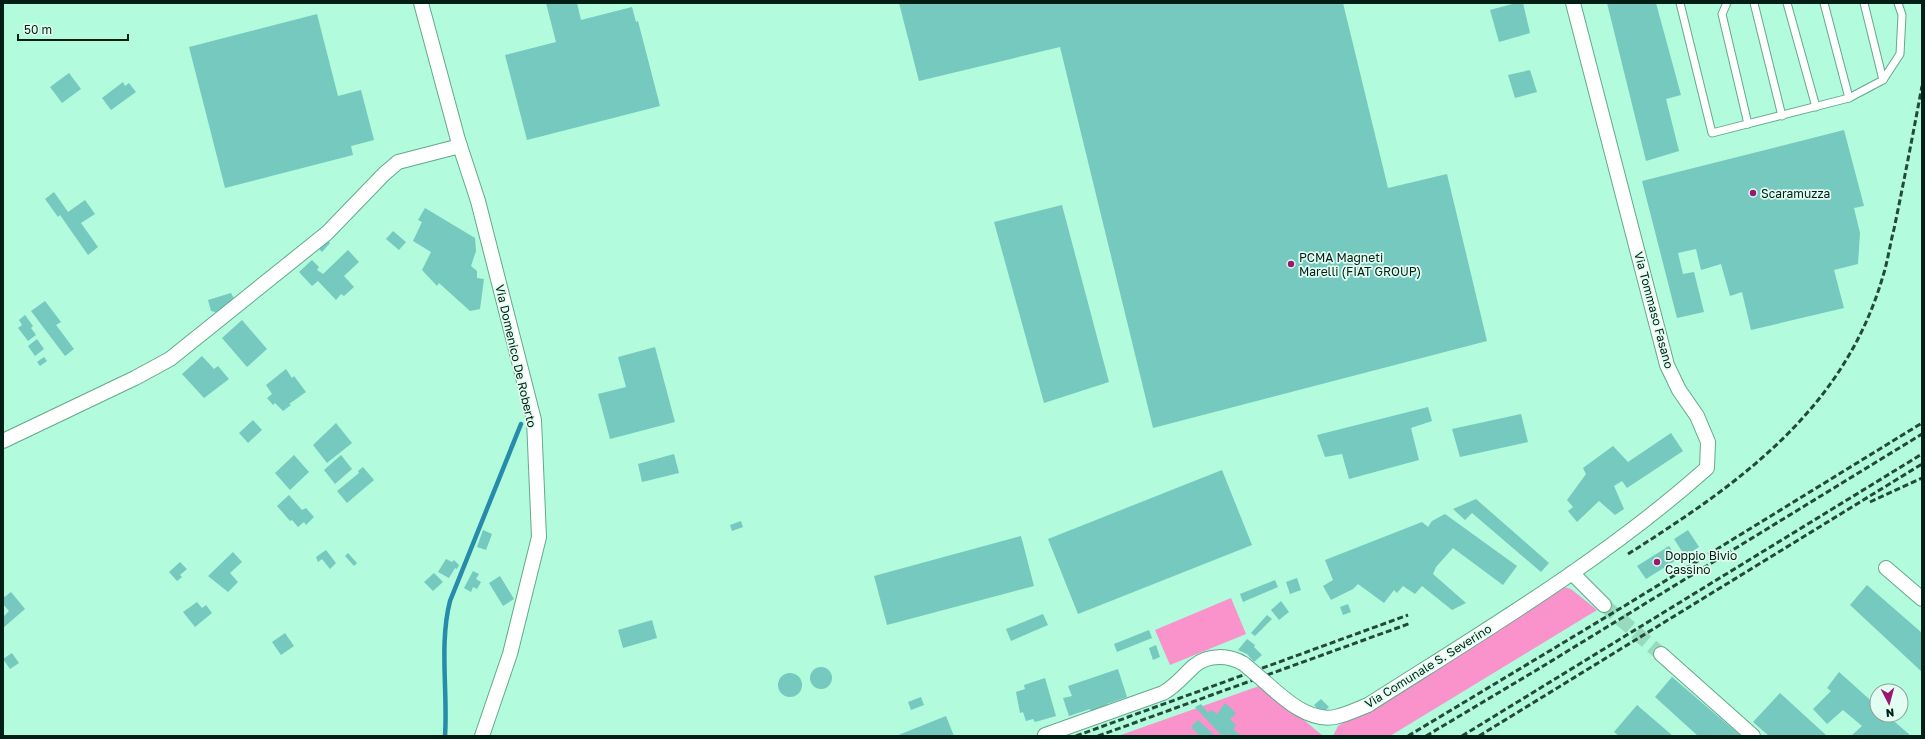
<svg xmlns="http://www.w3.org/2000/svg" width="1925" height="739" font-family="'Golos Text',sans-serif">
<rect width="100%" height="100%" fill="#b2fbdc"/>
<g fill="#fa92cb">
<path d="M1564 587 1571 589 1597 610 1390 736H1333L1338 726 1557 589Z"/>
<path d="M1231 598 1246 634 1170 665 1155 630Z"/>
<path d="M1262 685 1323 736H1118Z"/>
</g>
<g fill="none" stroke-linecap="round" stroke-linejoin="round">
<path stroke="#268caa" stroke-width="4.5" d="M445 736C448 692 439 644 450 601L521 424"/>
</g>
<g fill="#75c9bf">
<path d="M546 3H577L581 20 632 7 636 22 638 21 660 106 527 140 505 55 556 42Z"/>
<path d="M899 3H1343L1388 188 1447 174 1487 341 1153 428 1060 47 919 81Z"/>
<path d="M1516 3H1523L1530 33 1499 42 1490 10Z"/>
<path d="M1607 3H1656L1681 95 1666 99 1679 151 1646 161Z"/>
<path d="M317 14 338 96 361 90 374 140 351 146 353 155 225 188 189 47Z"/>
<path d="M1530 70 1537 92 1515 98 1508 75Z"/>
<path d="M69 73 81 89 62 103 50 87Z"/>
<path d="M123 82 125 86 129 83 136 92 111 110 102 98Z"/>
<path d="M1844 130 1864 206 1854 208 1860 233 1858 264 1834 270 1844 308 1751 330 1742 292 1730 296 1721 264 1701 270 1696 249 1678 253 1683 274 1694 272 1704 312 1677 318 1642 181Z"/>
<path d="M54 192 68 212 85 200 95 214 81 223 98 247 88 255 60 215 58 217 45 199Z"/>
<path d="M1062 205 1109 382 1044 403 994 222Z"/>
<path d="M425 208 475 238 476 251 471 266 477 271V278L484 279 480 309 470 311 439 283 437 286 422 270 431 252 413 241 422 222 418 220Z"/>
<path d="M393 231 406 242 399 250 386 239Z"/>
<path d="M327 240 330 243 322 252 319 249Z"/>
<path d="M348 250 359 262 344 276 354 287 344 296 341 294 336 300 318 281 312 286 299 272 312 260 319 267 317 270 323 274Z"/>
<path d="M231 293 235 300 219 313 211 311 208 300Z"/>
<path d="M45 301 61 322 56 325 74 349 65 356 31 311Z"/>
<path d="M25 315 33 326 31 328 36 335 28 341 18 328 22 325 19 320Z"/>
<path d="M242 320 267 349 247 367 222 338Z"/>
<path d="M37 339 44 349 35 356 28 346Z"/>
<path d="M655 347 675 422 610 439 598 394 626 387 618 357Z"/>
<path d="M202 356 214 369 218 366 229 379 204 398 182 374Z"/>
<path d="M44 357 47 361 40 366 37 362Z"/>
<path d="M286 369 292 378 294 376 306 392 289 404 291 405 283 411 275 403 273 405 267 398 272 394 266 385Z"/>
<path d="M1428 407 1432 421 1411 428 1419 460 1349 479 1342 454 1325 457 1317 435Z"/>
<path d="M1521 414 1528 442 1460 457 1452 429Z"/>
<path d="M253 420 262 430 248 443 239 433Z"/>
<path d="M336 423 352 443 327 463 313 445Z"/>
<path d="M1671 433 1683 451 1627 488 1622 481 1614 486 1624 509 1615 515 1599 501 1577 522 1568 511 1573 507 1567 500 1586 474 1583 468 1613 446 1628 462Z"/>
<path d="M674 454 679 473 642 482 638 464Z"/>
<path d="M294 455 309 472 290 490 275 473Z"/>
<path d="M341 455 352 469 335 484 324 470Z"/>
<path d="M363 467 374 480 347 503 337 491 359 473 358 471Z"/>
<path d="M1222 470 1252 545 1078 614 1048 539Z"/>
<path d="M289 495 302 510 306 508 314 517 306 525 304 522 298 527 292 520 290 521 277 506Z"/>
<path d="M1476 499 1549 563 1541 572 1472 513 1465 520 1453 509Z"/>
<path d="M1445 514 1517 566 1503 585 1453 548 1436 567 1433 574 1466 603 1452 610 1422 586 1415 594 1403 586 1397 593 1394 590 1384 603 1358 584 1353 589 1331 600 1323 586 1333 580 1325 560 1422 522 1428 527 1432 521Z"/>
<path d="M741 521 743 527 732 531 730 525Z"/>
<path d="M483 530 492 534 486 550 477 547Z"/>
<path d="M1688 530 1699 547 1685 556 1674 539Z"/>
<path d="M1021 536 1034 586 887 625 874 576Z"/>
<path d="M1669 546 1678 559 1646 579 1637 566Z"/>
<path d="M326 550 336 563 330 569 322 559 318 562 316 557Z"/>
<path d="M233 552 242 562 230 573 238 582 228 592 208 576Z"/>
<path d="M348 553 357 563 354 566 345 556Z"/>
<path d="M446 559 452 562 454 560 459 565 457 569 455 568 449 578 438 572Z"/>
<path d="M180 562 187 569 180 575 182 577 177 581 169 572Z"/>
<path d="M473 571 479 574 476 579 481 582 477 589 473 587 471 592 464 588Z"/>
<path d="M434 573 443 582 433 591 424 582Z"/>
<path d="M500 576 514 599 503 606 489 583Z"/>
<path d="M1297 578 1301 590 1290 594 1286 582Z"/>
<path d="M1275 580 1278 587 1243 602 1240 594Z"/>
<path d="M1867 585 1922 633V672L1850 605Z"/>
<path d="M11 592 25 609 3 628V617L9 611 3 604V598Z"/>
<path d="M1281 601 1289 612 1279 620 1271 610Z"/>
<path d="M197 602 202 608 206 605 212 613 195 627 183 612Z"/>
<path d="M1348 604 1351 612 1343 615 1340 607Z"/>
<path d="M1043 614 1048 625 1011 641 1006 629Z"/>
<path d="M1267 615 1272 619 1255 636 1251 633Z"/>
<path d="M652 620 657 638 623 648 618 630Z"/>
<path d="M1149 630 1152 638 1117 652 1114 644Z"/>
<path d="M285 633 294 646 281 655 272 642Z"/>
<path d="M1247 639 1255 645 1254 647 1262 655 1254 662 1247 654 1238 650Z"/>
<path d="M1156 645 1160 657 1153 660 1149 648Z"/>
<path d="M12 653 19 663 10 669 3 659Z"/>
<circle cx="821" cy="678" r="11"/>
<path d="M1118 669 1127 697 1107 704 1108 706 1091 711 1090 709 1069 716 1063 698 1072 696 1068 686Z"/>
<path d="M1839 672 1877 706V715H1887L1911 736H1851L1862 726 1843 710 1827 724 1813 709 1831 691 1827 688Z"/>
<circle cx="790" cy="685" r="12"/>
<path d="M1672 677 1741 736H1698L1655 697Z"/>
<path d="M1045 678 1056 716 1035 722 1033 719 1026 721 1023 712 1020 713 1016 692 1025 689 1024 685Z"/>
<path d="M1780 693 1827 736H1769L1753 722Z"/>
<path d="M921 697 924 705 911 710 908 702Z"/>
<path d="M1321 699 1329 707 1321 714 1314 705Z"/>
<path d="M1225 703 1236 713 1230 719 1236 725 1233 729 1241 736H1231L1229 734 1222 736 1195 707 1201 704 1208 713 1211 710 1217 714Z"/>
<path d="M1637 705 1673 736H1619L1614 732Z"/>
<path d="M946 716 954 736H896Z"/>
<path d="M1198 720 1213 734 1211 736H1200L1191 727Z"/>
</g>
<g fill="none" stroke-linecap="round" stroke-linejoin="round">
<path stroke="#98dabe" stroke-width="14" stroke-dasharray="14 7" stroke-linecap="butt" d="M1604 605 1661 654"/>
<defs>
<g id="lane">
<path d="M1680 3 1712 133 1849 98 1883 80 1900 54 1902 15 1898 3"/>
<path d="M1727 3 1722 14 1748 124"/>
<path d="M1754 3 1782 116"/>
<path d="M1787 3 1816 107"/>
<path d="M1824 3 1849 98"/>
<path d="M1864 3 1883 80"/>
</g>
<g id="street">
<path d="M421 3 458 140 478 201 534 420 539 537 510 654 482 736"/>
<path d="M3 441 135 378 170 359 327 233 384 174 398 162 460 146"/>
<path d="M1886 568 1922 599"/>
<path d="M1572 573 1604 605"/>
<path d="M1661 654 1753 736"/>
<path d="M1264 681C1283 698 1308 722 1335 717 1346 715 1358 709 1368 705 1484 631 1604 560 1707 468L1708 442 1697 416 1679 390 1667 365 1573 3"/>
<path d="M1045 735 1163 693C1176 686 1183 676 1194 666 1208 654 1229 655 1244 664"/>
</g>
</defs>
<use href="#lane" stroke="#63a98d" stroke-width="9"/>
<use href="#street" stroke="#63a98d" stroke-width="16"/>
<use href="#lane" stroke="#fff" stroke-width="7"/>
<use href="#street" stroke="#fff" stroke-width="14"/>
<g stroke="#23493b" stroke-width="3" stroke-dasharray="6 3" stroke-linecap="butt">
<path d="M1870 502 1922 478"/>
<path d="M1628 554C1740 483 1844 410 1883 276 1888 260 1890 244 1894 229 1904 181 1913 134 1922 86"/>
<path d="M1076 736 1408 615"/>
<path d="M1098 736 1411 623"/>
<path d="M1408 736 1626 605 1922 423"/>
<path d="M1426 736 1540 668 1922 434"/>
<path d="M1462 736 1922 454"/>
<path d="M1479 736 1922 464"/>
</g>
<defs>
<path id="street-bridge" d="M1244 664 1264 681"/>
</defs>
<use href="#street-bridge" stroke="#63a98d" stroke-width="16" stroke-linecap="butt"/>
<use href="#street-bridge" stroke="#fff" stroke-width="14"/>
</g>
<g fill="#9a196e" stroke="#e2fdf1" stroke-width="1.5">
<circle cx="1753" cy="193" r="4"/>
<circle cx="1291" cy="264" r="4"/>
<circle cx="1657" cy="562" r="4"/>
</g>
<g text-anchor="middle" dominant-baseline="central" stroke-width="3.5" stroke-linejoin="round" paint-order="stroke">
<g font-size="12" fill="#021f15" stroke="#e2fdf1" text-anchor="start">
<text x="1761" y="193">Scaramuzza</text>
<text x="1299" y="257">PCMA Magneti<tspan x="1299" dy="14">Marelli (FIAT GROUP)</tspan></text>
<text x="1665" y="555">Doppio Bivio<tspan x="1665" dy="14">Cassino</tspan></text>
</g>
<g font-size="12" fill="#021f15" stroke="#e2fdf1">
<text transform="translate(1654 310) rotate(75)">Via Tommaso Fasano</text>
<text transform="translate(516 356) rotate(77)">Via Domenico De Roberto</text>
<text transform="translate(1428 666) rotate(-32)">Via Comunale S. Severino</text>
</g>
</g>
<rect width="1925" height="739" fill="none" stroke="#021f15" stroke-width="8"/>
<g transform="translate(1889 703) rotate(174)"><circle r="19" fill="#e2fdf1" stroke="#88a499"/>
<path d="M0-3L7 15L0 10L-7 15Z" fill="#9a196e"/>
<text y="-6" font-size="11" font-weight="bold" text-anchor="middle" fill="#021f15">N</text>
</g>
<path d="M18 34v6h110v-6" fill="none" stroke="#021f15" stroke-width="2"/>
<text x="24" y="34" font-size="12" fill="#021f15" stroke="#e2fdf1" stroke-width="3" paint-order="stroke">50 m</text>
</svg>
